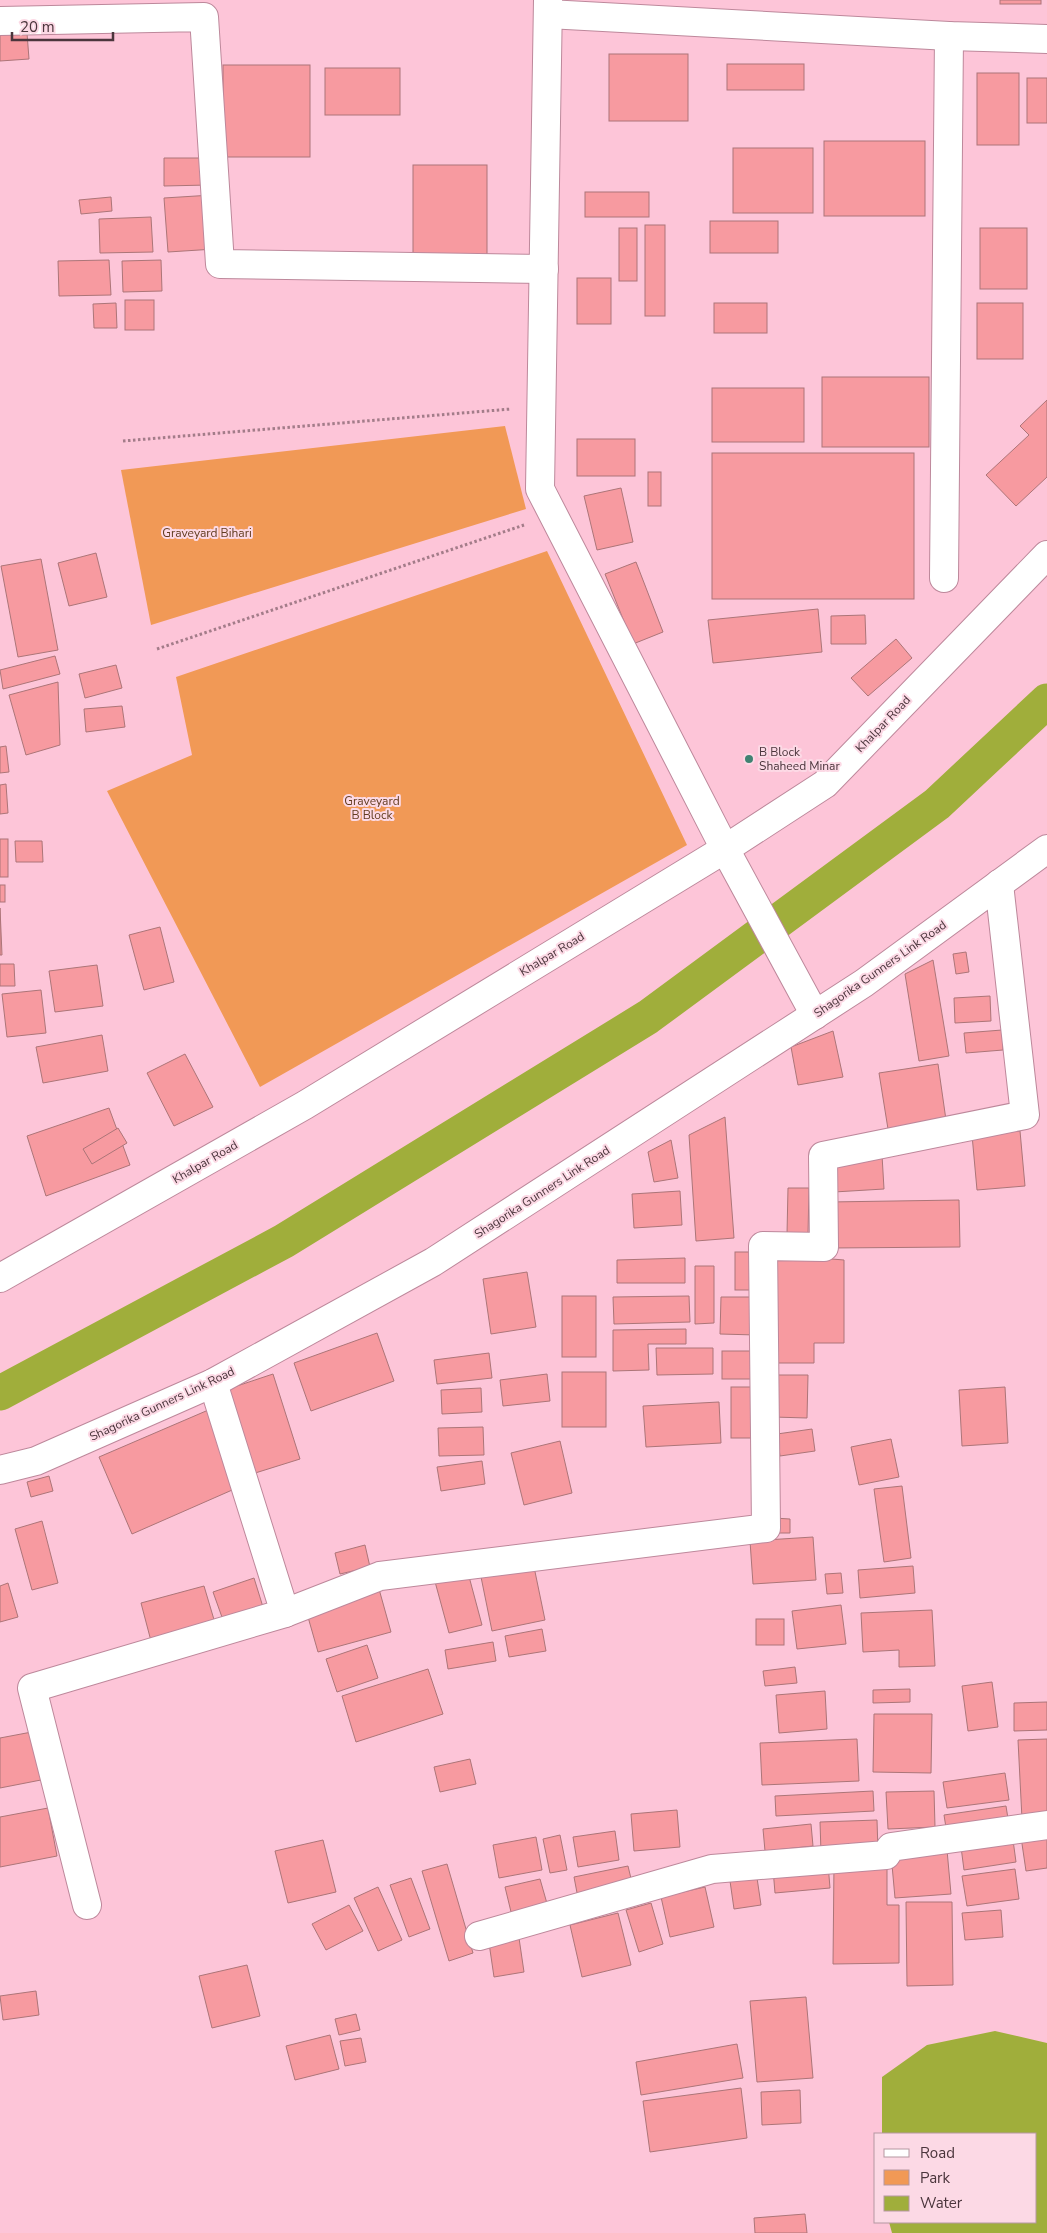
<svg xmlns="http://www.w3.org/2000/svg" width="1047" height="2233" font-family="'Nunito Sans',sans-serif">
<rect width="100%" height="100%" fill="#fdc5d8"/>
<g fill="#f19956">
<path d="M505 426 526 509 151 625 121 470Z"/>
<path d="M547 551 687 845 260 1087 107 791 192 755 176 677Z"/>
</g>
<path fill="#a0ae3b" d="M995 2031 1047 2043V2233H892L889 2222H1036V2134H882V2077L927 2045Z"/>
<g fill="none" stroke-linecap="round" stroke-linejoin="round">
<path stroke="#a0ae3b" stroke-width="35" d="M0 1393 284 1241 648 1017 937 804 1047 701"/>
</g>
<g fill="#f79aa0" stroke="#ac7578">
<rect x="1000" y="0" width="41" height="4"/>
<path d="M27 33 29 59 0 61V35Z"/>
<rect x="609" y="54" width="79" height="67"/>
<rect x="727" y="64" width="77" height="26"/>
<rect x="223" y="65" width="87" height="92"/>
<rect x="325" y="68" width="75" height="47"/>
<rect x="977" y="73" width="42" height="72"/>
<rect x="1027" y="78" width="20" height="45"/>
<rect x="824" y="141" width="101" height="75"/>
<rect x="733" y="148" width="80" height="65"/>
<path d="M164 158H207L208 185 164 186Z"/>
<rect x="413" y="165" width="74" height="93"/>
<rect x="585" y="192" width="64" height="25"/>
<path d="M212 195 215 249 168 252 164 198Z"/>
<path d="M111 197 112 211 81 214 79 200Z"/>
<path d="M151 217 153 252 100 253 99 219Z"/>
<rect x="710" y="221" width="68" height="32"/>
<rect x="645" y="225" width="20" height="91"/>
<rect x="619" y="228" width="18" height="53"/>
<rect x="980" y="228" width="47" height="61"/>
<path d="M109 260 111 295 59 296 58 261Z"/>
<path d="M161 260 162 291 123 292 122 261Z"/>
<rect x="577" y="278" width="34" height="46"/>
<rect x="125" y="300" width="29" height="30"/>
<path d="M116 303 117 328H94L93 304Z"/>
<rect x="714" y="303" width="53" height="30"/>
<rect x="977" y="303" width="46" height="56"/>
<rect x="822" y="377" width="107" height="70"/>
<rect x="712" y="388" width="92" height="54"/>
<path d="M1047 400V477L1016 506 986 475 1029 435 1020 426Z"/>
<rect x="577" y="439" width="58" height="37"/>
<rect x="712" y="453" width="202" height="146"/>
<rect x="648" y="472" width="13" height="34"/>
<path d="M621 488 633 542 597 550 584 496Z"/>
<path d="M96 553 107 597 69 606 58 563Z"/>
<path d="M41 559 58 650 18 657 1 566Z"/>
<path d="M636 562 663 632 633 644 605 574Z"/>
<path d="M818 609 822 652 713 663 708 620Z"/>
<path d="M865 615 866 644H831V616Z"/>
<path d="M896 639 912 658 868 696 851 678Z"/>
<path d="M55 656 60 674 3 689 0 670Z"/>
<path d="M116 665 122 688 85 698 79 674Z"/>
<path d="M58 682 60 745 26 755 9 695Z"/>
<path d="M122 706 125 727 86 732 84 709Z"/>
<path d="M6 746 9 772 0 773V747Z"/>
<path d="M6 784 8 813 0 814V785Z"/>
<rect x="0" y="839" width="8" height="38"/>
<path d="M15 841H42L43 862H16Z"/>
<rect x="0" y="885" width="5" height="17"/>
<path d="M0 908 2 955H0Z"/>
<path d="M160 927 174 982 144 990 129 935Z"/>
<path d="M966 952 969 972 956 974 953 954Z"/>
<path d="M933 960 949 1056 919 1061 905 974Z"/>
<path d="M0 964H14L15 986H0Z"/>
<path d="M97 965 103 1006 55 1012 49 971Z"/>
<path d="M41 990 46 1033 7 1037 2 994Z"/>
<path d="M990 996 991 1021 955 1023 954 998Z"/>
<path d="M1002 1030 1003 1050 966 1053 964 1033Z"/>
<path d="M833 1031 843 1077 798 1085 791 1047Z"/>
<path d="M102 1035 108 1071 43 1083 36 1047Z"/>
<path d="M185 1054 213 1107 174 1126 147 1073Z"/>
<path d="M938 1064 946 1120 888 1129 879 1073Z"/>
<path d="M109 1108 130 1165 46 1196 27 1136Z"/>
<path d="M725 1117 734 1238 696 1241 689 1135Z"/>
<path d="M118 1128 127 1143 92 1164 83 1149Z"/>
<path d="M1020 1131 1025 1186 977 1190 972 1135Z"/>
<path d="M671 1140 678 1178 654 1182 648 1152Z"/>
<path d="M882 1155 884 1189 834 1192 832 1159Z"/>
<path d="M788 1188H809L808 1234H787Z"/>
<path d="M680 1191 682 1225 634 1228 632 1194Z"/>
<path d="M959 1200 960 1247 830 1248 829 1202Z"/>
<rect x="735" y="1252" width="24" height="38"/>
<path d="M771 1254 844 1260V1343H814V1363H771Z"/>
<path d="M685 1258V1283H617V1260Z"/>
<path d="M695 1266H714V1323L695 1324Z"/>
<path d="M527 1272 536 1327 491 1334 483 1279Z"/>
<rect x="562" y="1296" width="34" height="61"/>
<path d="M689 1296 690 1322 614 1324 613 1297Z"/>
<path d="M721 1297H757L756 1335 720 1334Z"/>
<path d="M686 1329V1344H648L649 1370 613 1371V1330Z"/>
<path d="M377 1333 394 1381 311 1411 294 1363Z"/>
<path d="M656 1348H713V1374L657 1375Z"/>
<rect x="722" y="1351" width="35" height="28"/>
<path d="M489 1353 492 1378 437 1384 434 1360Z"/>
<rect x="562" y="1372" width="44" height="55"/>
<path d="M273 1374 300 1459 252 1474 225 1390Z"/>
<path d="M547 1374 550 1401 503 1406 500 1380Z"/>
<path d="M774 1375H808L807 1418 773 1417Z"/>
<rect x="731" y="1387" width="22" height="51"/>
<path d="M1005 1387 1008 1443 962 1446 959 1390Z"/>
<path d="M481 1388 482 1412 442 1414 441 1390Z"/>
<path d="M719 1402 721 1443 646 1447 643 1406Z"/>
<path d="M213 1408 239 1487 132 1534 99 1457Z"/>
<path d="M483 1427 484 1455 439 1456 438 1428Z"/>
<path d="M812 1429 815 1451 780 1456 777 1434Z"/>
<path d="M891 1439 899 1477 859 1485 851 1447Z"/>
<path d="M560 1441 572 1493 524 1505 511 1453Z"/>
<path d="M482 1461 485 1484 441 1491 437 1467Z"/>
<path d="M49 1476 53 1491 31 1497 27 1482Z"/>
<path d="M902 1486 911 1558 884 1562 874 1489Z"/>
<path d="M774 1518 790 1519V1533H773Z"/>
<path d="M42 1521 58 1583 32 1590 15 1529Z"/>
<path d="M813 1537 816 1580 753 1584 750 1541Z"/>
<path d="M365 1545 370 1567 340 1574 335 1553Z"/>
<path d="M533 1562 545 1620 492 1631 480 1572Z"/>
<path d="M913 1566 915 1593 860 1598 858 1570Z"/>
<path d="M467 1569 482 1625 449 1633 434 1578Z"/>
<path d="M841 1573 843 1593 827 1594 825 1574Z"/>
<path d="M254 1578 263 1607 223 1620 213 1592Z"/>
<path d="M8 1583 18 1617 0 1622V1586Z"/>
<path d="M204 1586 215 1623 151 1641 141 1603Z"/>
<path d="M379 1589 391 1632 318 1652 306 1610Z"/>
<path d="M841 1605 846 1644 797 1649 792 1611Z"/>
<path d="M932 1610 935 1666 899 1667V1650L863 1652 861 1613Z"/>
<rect x="756" y="1619" width="28" height="26"/>
<path d="M542 1629 546 1651 509 1657 505 1636Z"/>
<path d="M493 1642 496 1661 448 1669 445 1650Z"/>
<path d="M367 1645 378 1678 337 1692 326 1659Z"/>
<path d="M795 1667 797 1683 765 1686 763 1671Z"/>
<path d="M428 1669 443 1714 356 1742 342 1696Z"/>
<path d="M992 1682 998 1727 968 1731 962 1686Z"/>
<path d="M910 1689V1702L873 1703V1690Z"/>
<path d="M825 1691 827 1729 779 1733 776 1695Z"/>
<path d="M1047 1702V1730L1014 1731V1703Z"/>
<path d="M874 1714H932L931 1773 873 1772Z"/>
<path d="M37 1731 46 1779 0 1788V1738Z"/>
<path d="M857 1739 859 1781 762 1785 760 1743Z"/>
<path d="M1047 1739V1818L1022 1819 1018 1740Z"/>
<path d="M470 1759 476 1784 440 1792 434 1767Z"/>
<path d="M1005 1773 1009 1800 947 1808 943 1782Z"/>
<path d="M873 1791 874 1811 776 1816 775 1796Z"/>
<path d="M934 1791 935 1827 888 1829 886 1792Z"/>
<path d="M1006 1806 1009 1825 947 1834 944 1815Z"/>
<path d="M48 1808 57 1856 0 1867V1817Z"/>
<path d="M677 1810 680 1847 634 1851 631 1814Z"/>
<path d="M877 1820 878 1851 821 1853 820 1822Z"/>
<path d="M811 1824 813 1846 765 1851 763 1829Z"/>
<path d="M615 1831 619 1860 578 1867 573 1837Z"/>
<path d="M1047 1833V1868L1026 1871 1021 1837Z"/>
<path d="M560 1835 567 1870 550 1873 543 1839Z"/>
<path d="M536 1837 542 1870 499 1878 493 1845Z"/>
<path d="M323 1840 336 1892 288 1903 275 1851Z"/>
<path d="M1013 1840 1016 1862 964 1870 961 1847Z"/>
<path d="M947 1850 951 1894 895 1898 891 1854Z"/>
<path d="M887 1862V1905H899V1963L833 1964 834 1864Z"/>
<path d="M447 1864 473 1953 449 1961 422 1871Z"/>
<path d="M828 1864 830 1888 775 1893 773 1869Z"/>
<path d="M628 1866 633 1887 578 1898 574 1877Z"/>
<path d="M1015 1869 1019 1899 967 1906 962 1876Z"/>
<path d="M756 1871 761 1905 734 1909 729 1874Z"/>
<path d="M411 1878 430 1929 409 1937 390 1885Z"/>
<path d="M540 1879 548 1907 512 1916 505 1887Z"/>
<path d="M378 1887 402 1940 378 1951 354 1898Z"/>
<path d="M705 1887 714 1927 670 1937 661 1897Z"/>
<path d="M906 1902H952L953 1985 907 1986Z"/>
<path d="M651 1903 663 1944 639 1952 626 1910Z"/>
<path d="M349 1905 363 1931 326 1950 312 1924Z"/>
<path d="M1001 1910 1003 1937 965 1940 962 1913Z"/>
<path d="M618 1913 631 1965 582 1977 570 1925Z"/>
<path d="M519 1938 524 1972 494 1977 489 1943Z"/>
<path d="M247 1965 260 2016 212 2028 199 1976Z"/>
<path d="M36 1991 39 2015 3 2020 0 1996Z"/>
<path d="M806 1997 813 2078 757 2082 750 2001Z"/>
<path d="M356 2014 360 2030 339 2035 335 2019Z"/>
<path d="M330 2035 339 2069 295 2080 286 2046Z"/>
<path d="M361 2038 366 2062 345 2066 340 2041Z"/>
<path d="M737 2044 743 2078 641 2095 636 2062Z"/>
<path d="M741 2088 747 2138 650 2152 643 2101Z"/>
<path d="M800 2090 801 2123 762 2125 761 2092Z"/>
<path d="M805 2214 807 2233H755L754 2218Z"/>
</g>
<g fill="none" stroke-linecap="round" stroke-linejoin="round">
<defs>
<g id="street">
<path d="M548 0 540 489 725 849 815 1015"/>
<path d="M548 14 949 36 1047 39"/>
<path d="M0 21 204 17 220 264 544 269"/>
<path d="M944 578 949 36"/>
<path d="M0 1278 305 1105 725 849 825 784 1047 555"/>
<path d="M0 1470 36 1461 213 1383 433 1262 864 983 1047 849"/>
<path d="M285 1613 380 1576 766 1528 763 1246 824 1247 823 1156 1025 1115 999 884"/>
<path d="M87 1905 32 1688 285 1613 213 1383"/>
<path d="M479 1936 712 1869 886 1855 891 1847 1047 1825"/>
</g>
</defs>
<use href="#street" stroke="#bd889b" stroke-width="30"/>
<g stroke="#a37c89" stroke-width="3" stroke-dasharray="2.5 2.5" stroke-linecap="butt">
<path d="M123 441 511 409"/>
<path d="M157 649 524 525"/>
</g>
<use href="#street" stroke="#fff" stroke-width="28"/>
</g>
<circle fill="#408272" stroke="#fcd9e5" stroke-width="2" cx="749" cy="759" r="5"/>
<g text-anchor="middle" dominant-baseline="central" stroke-width="4" stroke-linejoin="round" paint-order="stroke">
<g font-size="12" fill="#623c20" stroke="#fcd9e5">
<text x="207" y="533">Graveyard Bihari</text>
<text x="372" y="801">Graveyard<tspan x="372" dy="14">B Block</tspan></text>
</g>
<g font-size="12" fill="#4b353c" stroke="#fcd9e5">
<text transform="translate(883 724) rotate(-46)">Khalpar Road</text>
<text transform="translate(552 954) rotate(-31)">Khalpar Road</text>
<text transform="translate(880 969) rotate(-35)">Shagorika Gunners Link Road</text>
<text transform="translate(205 1162) rotate(-30)">Khalpar Road</text>
<text transform="translate(542 1192) rotate(-33)">Shagorika Gunners Link Road</text>
<text transform="translate(162 1404) rotate(-25)">Shagorika Gunners Link Road</text>
</g>
<g font-size="12" fill="#4b353c" stroke="#fcd9e5" text-anchor="start">
<text x="759" y="752">B Block<tspan x="759" dy="14">Shaheed Minar</tspan></text>
</g>
</g>
<rect x="874" y="2133" width="162" height="90" fill="#fcd9e5" stroke="#b597a1"/>
<rect x="884" y="2149" width="25" height="8" fill="#ffffff" stroke="#b597a1"/>
<text x="920" y="2158" font-size="15" fill="#4b353c">Road</text>
<rect x="884" y="2170" width="25" height="15" fill="#f19956" stroke="#b597a1"/>
<text x="920" y="2183" font-size="15" fill="#4b353c">Park</text>
<rect x="884" y="2196" width="25" height="15" fill="#a0ae3b" stroke="#b597a1"/>
<text x="920" y="2208" font-size="15" fill="#4b353c">Water</text>
<path d="M12 32v8h101v-8" fill="none" stroke="#4b353c" stroke-width="2.5"/>
<text x="20" y="32" font-size="15" fill="#4b353c" stroke="#fcd9e5" stroke-width="4" paint-order="stroke">20 m</text>
</svg>
